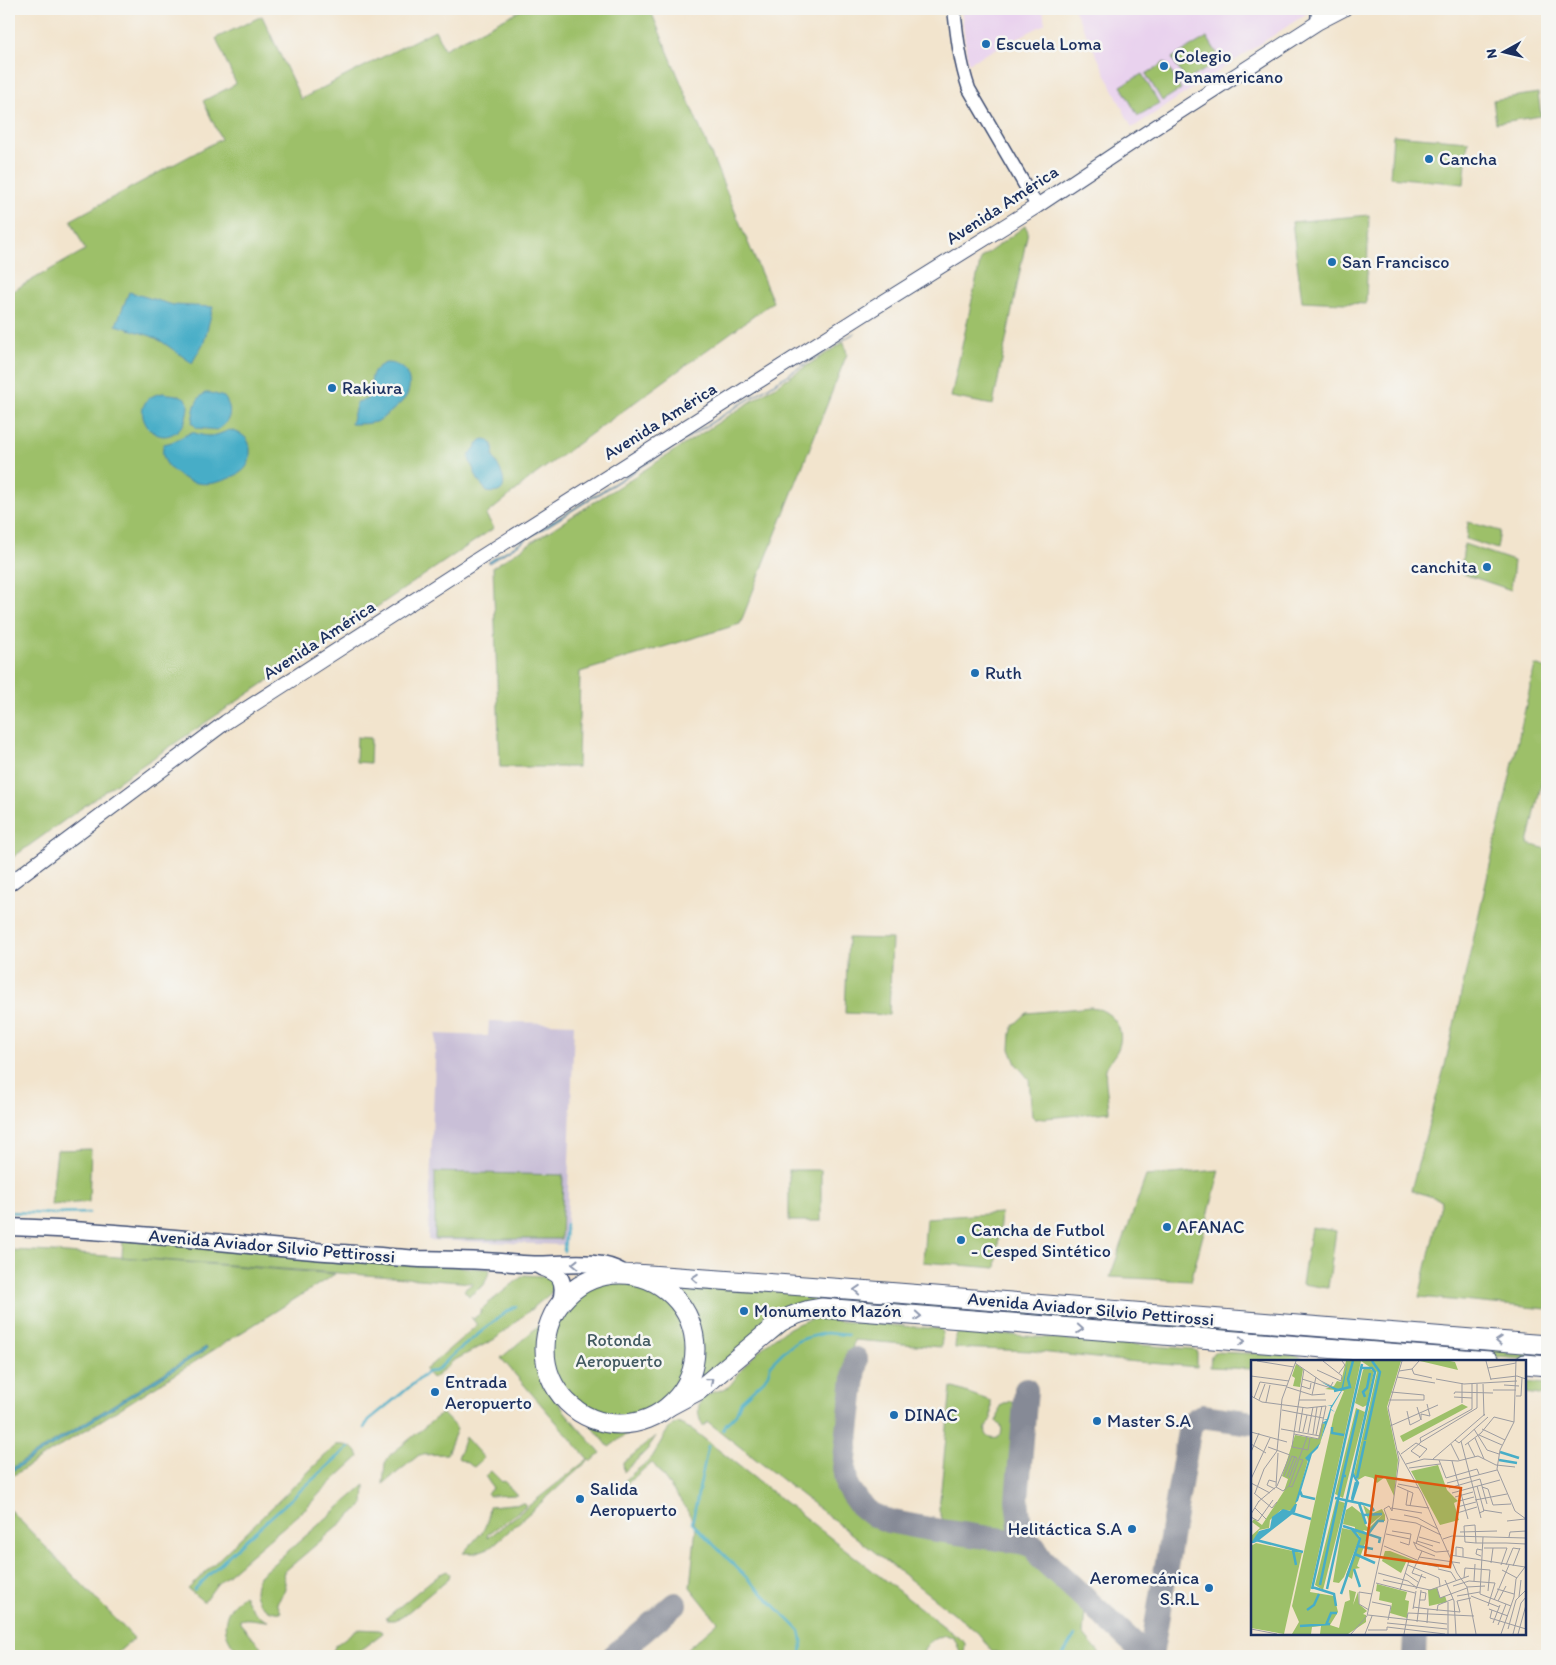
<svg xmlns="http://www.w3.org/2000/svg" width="1556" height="1665" font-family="Itim,sans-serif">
<rect width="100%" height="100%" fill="#f6f6f2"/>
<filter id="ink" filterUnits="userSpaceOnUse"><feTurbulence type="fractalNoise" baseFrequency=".02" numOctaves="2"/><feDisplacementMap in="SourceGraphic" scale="10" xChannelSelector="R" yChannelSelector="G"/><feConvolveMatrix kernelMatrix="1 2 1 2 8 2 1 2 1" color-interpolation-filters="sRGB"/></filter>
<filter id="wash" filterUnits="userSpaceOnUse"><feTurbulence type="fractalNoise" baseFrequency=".0096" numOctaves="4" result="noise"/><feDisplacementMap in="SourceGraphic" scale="20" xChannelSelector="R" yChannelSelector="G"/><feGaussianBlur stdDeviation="1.12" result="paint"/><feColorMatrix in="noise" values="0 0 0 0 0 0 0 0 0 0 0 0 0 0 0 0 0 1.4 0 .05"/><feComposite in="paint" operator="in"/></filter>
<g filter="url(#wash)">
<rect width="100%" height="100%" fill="#f2e4cd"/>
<g fill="#e9d2ee">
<path d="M961 9H1043L1045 24 968 63Z"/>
<path d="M1074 9H1312V10L1132 128Z"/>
</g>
<path fill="#c9bfd7" d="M489 1021 574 1024 566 1245 428 1240 436 1034 488 1036Z"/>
<g fill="#9dc069" stroke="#5c7864">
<path d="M523 9H650L773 302 536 474 486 515 494 528 125 777 9 860V293L85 250 71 220 221 139 203 101 236 84 216 38 262 16 301 99 435 30 444 49Z"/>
<path d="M1207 37 1221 60 1186 81 1172 58Z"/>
<path d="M1165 62 1181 89 1162 101 1146 74Z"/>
<path d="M1142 74 1159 103 1138 116 1121 86Z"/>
<path d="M1538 93 1541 116 1496 123 1493 100Z"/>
<path d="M1393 135 1468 141 1464 184 1390 177Z"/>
<path d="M1369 215 1366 304 1302 301 1292 222Z"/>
<path d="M1025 226 1028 231 993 405 951 397 981 258Z"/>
<path d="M844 342 847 354 740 624 580 672 578 767H500L493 567Z"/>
<path d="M1468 522 1500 531 1497 549 1466 539Z"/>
<path d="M1464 544 1514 561 1511 590 1461 573Z"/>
<path d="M1535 665 1547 669V758L1528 844 1547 849V1309L1419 1297 1442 1200 1411 1190 1445 1065Z"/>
<path d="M357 737 371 738 370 763 356 762Z"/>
<path d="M848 938 892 939 889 1015 845 1013Z"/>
<path d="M1091 1007C1111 1010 1127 1028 1118 1049 1115 1056 1108 1062 1106 1069 1104 1078 1109 1101 1109 1112L1035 1119 1032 1116 1029 1079 1016 1064 1010 1049 1011 1033 1014 1025 1027 1013Z"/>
<path d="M91 1149 89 1202 51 1205 57 1150Z"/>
<rect x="789" y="1170" width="32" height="51"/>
<path d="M1220 1170 1191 1281 1110 1277 1146 1176Z"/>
<path d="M435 1172 563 1175 561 1239H435Z"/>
<path d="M1001 1213 996 1268 923 1262 926 1218Z"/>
<path d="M1311 1227 1336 1231 1328 1288 1302 1284Z"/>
<path d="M123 1240 490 1269V1270L484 1285 469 1296 464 1290 473 1283 122 1257Z"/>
<path d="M9 1250 54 1252 335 1274 9 1478Z"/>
<path d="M524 1275 543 1276 552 1280 554 1284 551 1293 495 1339 453 1361 433 1379 425 1370 477 1325 471 1317 473 1319 482 1312 481 1310 485 1306Z"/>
<circle cx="619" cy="1350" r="70"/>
<path d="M664 1282 1547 1350V1361L819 1302 693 1385C709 1345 699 1307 664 1282Z"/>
<path d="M813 1319 940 1329 943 1332 941 1347 854 1340 846 1378 836 1485C849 1507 866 1519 890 1527L1026 1553 1085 1610 1083 1634 1100 1654V1656H1008L992 1651 978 1633 967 1624 708 1422 703 1426C699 1420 696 1408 701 1401 707 1391 720 1392 728 1387 735 1381 740 1370 747 1363 764 1345 788 1324 813 1319Z"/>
<path d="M542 1323C541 1335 538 1346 540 1358 544 1396 577 1425 601 1453L591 1462 589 1460 491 1547 475 1553H463L483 1531 487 1522 489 1506 524 1503 526 1506 487 1535 488 1538 588 1459 501 1358Z"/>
<path d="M961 1331 1193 1349 1197 1352V1367L1114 1360 1031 1351 955 1348 956 1335Z"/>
<path d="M1214 1352 1295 1355 1302 1358 1303 1361H1252V1369L1210 1367 1211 1356Z"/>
<path d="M1525 1382 1547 1384V1396L1525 1393Z"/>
<path d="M951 1387 991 1401V1422C981 1429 986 1441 998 1438L1002 1431 1001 1426 997 1422 1000 1406 1011 1401 1017 1406 1011 1496V1510L1016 1527 1014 1530 946 1522C941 1519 940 1514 939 1509Z"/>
<path d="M442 1413 457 1429 447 1454 419 1455 383 1484 385 1463 390 1455Z"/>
<path d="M678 1423 693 1430 965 1643 964 1656H962L954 1638 946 1635C935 1637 923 1644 923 1656H689L685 1651 718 1622 690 1587 696 1526 684 1505 652 1462 622 1488C622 1478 645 1466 652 1457 659 1448 667 1424 678 1423Z"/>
<path d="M590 1424 612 1430H632L609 1447Z"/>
<path d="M656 1436 647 1450 624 1472 623 1463Z"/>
<path d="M465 1437 484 1458 474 1467 458 1458Z"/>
<path d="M336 1445C346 1444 356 1446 359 1457L321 1492 308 1506 217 1584 204 1602 188 1589Z"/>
<path d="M491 1471 502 1482 504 1481 517 1495 490 1496 488 1495 487 1493 493 1488 485 1476Z"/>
<path d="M365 1485 364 1504 284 1572C282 1577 285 1578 285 1584 286 1593 280 1596 277 1603L281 1612C270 1614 256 1604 255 1592 255 1586 257 1581 259 1576Z"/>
<path d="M9 1509 134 1638 114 1656H9Z"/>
<path d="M447 1571 450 1574 449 1578 402 1617 395 1620H386L387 1617 438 1575Z"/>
<path d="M244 1595C250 1607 255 1616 268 1621 259 1621 248 1617 240 1620V1623L257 1643 271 1655 270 1656C262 1656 253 1658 246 1655 240 1653 234 1648 231 1643 219 1624 227 1607 244 1595Z"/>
<path d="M357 1629 379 1630 382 1631 383 1633 352 1656H330L336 1645Z"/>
</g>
<g fill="#47adc7" stroke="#316e92">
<path d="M129 292 173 305 213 307 204 342 192 363 161 341 151 336 116 325Z"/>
<path d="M856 332 489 563 488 562Z"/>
<path d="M386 363C404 363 414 378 407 395 404 402 385 417 378 421 370 424 359 424 351 424L357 402 365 400 368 398C374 383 366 370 386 363Z"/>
<path d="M163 393C178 396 192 393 187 413 186 418 185 424 181 427 154 458 120 399 163 393Z"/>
<path d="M205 393H211L224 397C234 410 230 423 217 430L197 428 192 423C194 410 194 400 205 393Z"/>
<path d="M229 430C242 433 251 438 250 453 250 456 250 461 248 464 245 470 239 474 234 476 212 487 192 487 173 471 165 464 160 454 164 444L172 442 192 432C208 438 214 437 229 430Z"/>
<path d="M485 439C494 442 494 449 493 457 501 469 515 497 487 492L478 480 469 459 470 454 481 440Z"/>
<path d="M206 1347 207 1349 9 1473V1470Z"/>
</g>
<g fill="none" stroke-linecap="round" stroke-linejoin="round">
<g stroke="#47adc7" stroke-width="2.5">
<path d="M9 1212 53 1214 89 1213"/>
<path d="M564 1251 566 1224"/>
<path d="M364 1428 369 1420 428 1372 436 1371 455 1353 502 1315 516 1306"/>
<path d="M723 1430 726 1424 736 1414 741 1401 764 1380 768 1374 771 1364 783 1352 798 1341 806 1338 826 1333 848 1335"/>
<path d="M708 1446 692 1523 800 1631 802 1641 801 1656"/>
<path d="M194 1590 232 1552 349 1447"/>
<path d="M1062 1656 1075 1635"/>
</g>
<g stroke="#868a96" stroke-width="24">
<path d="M856 1359 844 1468 847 1487 859 1504 871 1514 888 1521 929 1529 1025 1543 1035 1547 1040 1557 1143 1652 1144 1656"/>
<path d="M1025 1543 1020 1527 1017 1500 1026 1390"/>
<path d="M614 1656 675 1604"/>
<path d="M1151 1656 1190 1426 1195 1420 1202 1416 1252 1423"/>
<path d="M1414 1656 1415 1634"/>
</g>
</g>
</g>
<g filter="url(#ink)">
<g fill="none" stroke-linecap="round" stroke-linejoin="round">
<defs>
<g id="tertiary">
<path d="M954 9C957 36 960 63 969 89L1037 206"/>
<path d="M1317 23 1318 9"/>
</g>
<path id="secondary" d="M9 884 226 722 480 558 861 316 1037 206 1148 132 1317 23 1344 9"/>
<g id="primary">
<path d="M9 1227C115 1230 220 1243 326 1252 357 1254 389 1257 420 1259 454 1260 488 1260 522 1264 553 1267 597 1256 623 1273"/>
<path d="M541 1267C560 1273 566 1280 561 1301"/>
</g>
<g id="motorway">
<circle cx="620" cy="1349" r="75"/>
<path d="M635 1274 860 1290 1547 1345"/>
<path d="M1525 1364 1547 1366"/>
<path d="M669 1406 699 1390 780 1322C794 1314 806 1310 822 1308L1489 1361"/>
</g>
</defs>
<use href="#tertiary" stroke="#3b4a6f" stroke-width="15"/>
<use href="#secondary" stroke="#3b4a6f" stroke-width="16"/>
<use href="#primary" stroke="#3b4a6f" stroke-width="19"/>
<use href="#motorway" stroke="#3b4a6f" stroke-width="21"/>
<use href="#tertiary" stroke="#fff" stroke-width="12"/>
<use href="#secondary" stroke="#fff" stroke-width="14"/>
<use href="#primary" stroke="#fff" stroke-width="16"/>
<use href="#motorway" stroke="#fff" stroke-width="19"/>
</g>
<defs><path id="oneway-chevron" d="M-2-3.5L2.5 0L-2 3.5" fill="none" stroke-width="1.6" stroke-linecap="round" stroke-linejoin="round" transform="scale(1.25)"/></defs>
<g stroke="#8d97ae">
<use href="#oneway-chevron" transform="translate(575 1264) rotate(-179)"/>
<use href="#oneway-chevron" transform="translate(695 1278) rotate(-176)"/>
<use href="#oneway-chevron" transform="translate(857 1290) rotate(-176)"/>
<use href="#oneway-chevron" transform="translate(918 1316) rotate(4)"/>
<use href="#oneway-chevron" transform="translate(1080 1329) rotate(4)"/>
<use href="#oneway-chevron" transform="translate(1242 1341) rotate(5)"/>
<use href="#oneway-chevron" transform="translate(1499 1341) rotate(-176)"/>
<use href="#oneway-chevron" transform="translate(710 1381) rotate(-40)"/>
</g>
</g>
<g fill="#1f6fb2" stroke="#f6f6f2" stroke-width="2">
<circle cx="986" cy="44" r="5"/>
<circle cx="1164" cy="66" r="5"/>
<circle cx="1429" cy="159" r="5"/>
<circle cx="1332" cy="262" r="5"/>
<circle cx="332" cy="388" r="5"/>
<circle cx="1487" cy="567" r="5"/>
<circle cx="975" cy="673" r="5"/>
<circle cx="1167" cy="1227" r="5"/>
<circle cx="961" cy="1240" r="5"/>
<circle cx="744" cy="1311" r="5"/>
<circle cx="435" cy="1392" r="5"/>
<circle cx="894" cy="1415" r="5"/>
<circle cx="1097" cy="1421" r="5"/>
<circle cx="580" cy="1499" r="5"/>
<circle cx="1132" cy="1529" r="5"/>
<circle cx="1209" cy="1588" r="5"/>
</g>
<g text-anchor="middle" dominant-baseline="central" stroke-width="5" stroke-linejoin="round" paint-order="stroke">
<g font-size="18" fill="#1b2f5e" stroke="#f6f6f2" text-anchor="start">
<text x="996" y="44">Escuela Loma</text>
<text x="1174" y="56">Colegio<tspan x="1174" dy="21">Panamericano</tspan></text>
<text x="1439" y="159">Cancha</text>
<text x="1342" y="262">San Francisco</text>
<text x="342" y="388">Rakiura</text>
<text x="1477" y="567" text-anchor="end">canchita</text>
<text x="985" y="673">Ruth</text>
<text x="1177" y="1227">AFANAC</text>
<text x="971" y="1230">Cancha de Futbol<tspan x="971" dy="21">- Cesped Sintético</tspan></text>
<text x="754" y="1311">Monumento Mazón</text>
<text x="445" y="1382">Entrada<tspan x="445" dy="21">Aeropuerto</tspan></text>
<text x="904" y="1415">DINAC</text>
<text x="1107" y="1421">Master S.A</text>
<text x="590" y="1489">Salida<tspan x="590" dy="21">Aeropuerto</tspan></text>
<text x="1122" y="1529" text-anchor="end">Helitáctica S.A</text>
<text x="1199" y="1578" text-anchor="end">Aeromecánica<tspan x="1199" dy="21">S.R.L</tspan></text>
</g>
<g font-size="18" fill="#1b2f5e" stroke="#f6f6f2">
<text transform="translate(1002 205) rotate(-33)">Avenida América</text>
<text transform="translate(660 421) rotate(-32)">Avenida América</text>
<text transform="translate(319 640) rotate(-33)">Avenida América</text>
<text transform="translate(272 1246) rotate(5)">Avenida Aviador Silvio Pettirossi</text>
<text transform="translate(1091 1309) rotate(5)">Avenida Aviador Silvio Pettirossi</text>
</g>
<g font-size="18" fill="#425a61" stroke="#f6f6f2">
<text x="619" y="1340">Rotonda<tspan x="619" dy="21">Aeropuerto</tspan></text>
</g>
</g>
<g transform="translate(1251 1360)">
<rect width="275" height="275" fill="#f2e4cd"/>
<path d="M95 1H150L136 47 147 100 143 136 134 117 126 123 122 118 114 116 107 120 103 114 126 12 110 1 59 232 83 236 87 252 79 265 88 268 94 242 99 240 98 230 105 232 102 245 107 232 108 244 116 251 112 254 115 255V262L97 274H69L70 266 61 267 60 274H41L48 262 41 246 83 55 93 31 74 29 83 26 86 21 90 22ZM169 1H199L204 2 207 10ZM45 4 52 9 49 27 42 26 44 18 41 16ZM115 7 123 11 116 45 112 47 104 43 112 10ZM211 44 217 47 152 82 149 76ZM105 48 114 52 92 138 84 134ZM71 63 74 64 69 84 58 96 43 151 30 150 19 160 18 168 8 170 4 181 0 182V176L9 168 1 162 3 159 11 165 33 131 37 119 31 116 44 75 67 79ZM187 105 196 130 207 141 203 143 208 160 189 165 160 111ZM85 140 94 143 72 230 64 225ZM101 146 111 154 115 166 118 168 132 154 119 165 112 145 122 153 131 149 134 155V161H127L120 172 112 170 117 175 106 206 109 208 103 209 101 219 95 215 109 180V177L106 173 108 180 93 217 88 223 82 222 91 168 104 171V167L92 164 95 150ZM5 183 51 193 33 274 0 268V186ZM134 191H139L165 201 156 200 150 213 131 201ZM126 224 156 232 154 240 158 241 156 258 139 253 141 243 128 240 129 232 125 231ZM186 228 189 238 194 236 196 242 178 246 177 230Z" fill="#9dc069"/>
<path d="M97 1 92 29 80 49 84 52 80 50 78 58 67 88 74 92 67 88 61 94 47 141 44 143 57 101 54 98 69 83 74 64 71 63 76 60 72 59H76L80 46H76L81 45 90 31 82 29 70 22 90 30ZM44 144H46L44 152 7 181 3 183H0L8 171 19 168 21 157 32 149 39 151Z" fill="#47adc7"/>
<path fill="none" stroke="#47adc7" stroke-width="2.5" d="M83 31 99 27 97 19 102 1M114 37 112 32 116 28 119 13M81 67V73L93 75M114 80 129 12 121 1M249 92 268 98M248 100 266 103M95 116H92L107 50M106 118 114 81M49 131 51 136 64 139M84 138 108 143 115 164M101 139 105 122M101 141 107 123 102 114M109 143 120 146 123 151M41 153 60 159M113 155 131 154M92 166 129 178 128 183M117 174 127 161H133M5 180 52 192M107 186 122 189M42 190 45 205M104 194 124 203M103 209 109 227M69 225 92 116M61 227 83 234 85 246M61 229 111 4M76 229 124 12 121 8H110M90 234 109 179 100 168M56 250 63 245 68 234M75 265 80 253H86M49 266 79 264"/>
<path fill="none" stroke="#9c9ca1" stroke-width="1" d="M6 1 43 7M235 1 240 20M265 1 263 62 249 90 246 109 264 151 275 159M44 3 70 21 80 26 82 22M237 8 265 3M161 9 163 14 181 18M66 10 90 21 91 16 72 1M148 11 161 9 168 1M88 13 94 5 91 1M0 16 38 21M146 17 184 23M51 19 80 28M185 19 213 24 266 21M240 19 266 16 275 19M9 22 36 26M232 24 233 56M253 25 268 26M50 26 59 29 60 23M36 27 61 35 74 34M242 30H265M203 34 204 32 242 33M61 35 65 17M0 36 11 42 56 48 75 46 68 79 43 74M265 36H270L271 18M203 37 221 38M3 38 9 22M8 40 14 24M48 40H75M138 40H173V35L140 32M15 42 19 25M211 43V23M166 47 170 60V54L179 56 176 44M226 48V24M221 49V24M31 50 72 58M156 51 159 65 169 60M46 53 41 87 57 90 59 78M46 53 53 9M139 66 187 45M30 69 69 76M223 69 236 90 248 94M231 69 254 80M0 72 36 82M48 72 52 47M52 72 56 55M57 73 62 47M62 74 66 47M65 75 71 46M228 75 251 85M224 78 233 99M204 80 208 83 237 57M210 81 230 158M170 82 169 78 221 49M217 83 224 97M0 84 15 93M200 84 208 100M214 85 230 73 243 57 263 62M147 91 171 134 206 213 216 227 225 274M0 92 8 73M150 94 165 83 176 89 168 98M169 97 160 91 170 82 226 48M182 99 234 54M188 100 195 118 226 109 228 114M201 101 217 159M155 104 173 99 207 101 227 96 245 105 264 107M158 108 189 104M33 116 41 96 46 98 38 118M36 117 44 96M0 119 19 78M0 123 19 133M196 123 246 110M147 124 168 128M25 126 27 93M38 126 41 127 52 100 49 99M146 126 162 133 159 146M226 126 233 151 228 153M25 127 32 131 38 126 56 77M231 127 237 129 242 145 260 144M198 128 229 119 236 144M24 129 16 125 18 120 25 122M157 131 155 145 178 148M3 133 21 148 26 142M4 133 13 109 26 91 31 39 45 1M201 133 249 120M204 137 222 132M224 140 256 134M208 141 223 137M7 142 26 126 39 95 17 87M206 147 225 142M4 148 15 159M140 148 171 153M232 150 251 153M141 151 148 100 137 48 151 1M206 153 226 147M0 154 8 141M153 155 167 158 187 169M0 157 7 161 22 140M139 159 165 163 190 175M256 161 274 159M141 171 160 174 158 185 149 182M209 172 246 171M135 174 159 179M168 177 189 183M232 177 229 234 260 246M258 177 259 172 275 171M192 179 201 176 275 178M166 181 182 186M162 182 185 192 198 191M163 183 166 189 184 196M225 183 224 165 213 166 214 182 225 183H255L275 184M165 184 170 166M133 186 166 200M233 188H256L250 205M171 191 161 213 175 218M199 195 274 207M205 196V187L212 188V197M230 196 225 194 226 189 231 190M168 197 209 203M240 203 242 188M157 205 188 218 189 226M255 205 262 188 269 189M262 206 269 188M187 209 200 212 205 220M251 210 266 218M127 213 157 221 165 227M154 213 167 222M213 218 214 208 239 210 237 231M132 220 179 230 218 216M194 220 203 241 205 274M223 221 224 204M125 223 164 233M202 226 218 221 244 223 237 246M216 227 234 226M186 228 189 238 216 228M165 229 171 214M246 229 263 234M149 230 158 201 188 207M206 236 229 232M220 236 248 247M268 237 270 220M168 240H174L175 233 170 232M243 240 258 205M247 241 255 226M121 242 140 246 137 260M197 242V274M162 247 177 249 176 263M162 249 165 231M177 249 209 252 206 241 220 238M238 249 257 256M118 250 108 244V232L121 234M241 250 239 258 275 269M186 251 187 245 202 239M117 255 196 264M166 262 170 230M136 263 196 269M242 263 249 245M247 265 255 244M136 267 194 274M0 269 26 274M257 269 265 240 275 230M117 270H136V267M100 274 116 256 137 160 133 149 138 146 141 151M114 274 121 256M153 274 157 253 223 256M250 274 263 237 265 219 274 207M262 274 270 243 275 237M267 274 275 245"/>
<path fill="#de5710" fill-opacity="0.15" stroke="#de5710" stroke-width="2.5" d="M125 116 210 128 199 207 114 195Z"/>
<rect width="275" height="275" fill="none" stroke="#1b2f5e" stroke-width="2.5"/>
</g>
<rect width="1556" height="1665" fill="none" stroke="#f6f6f2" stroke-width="30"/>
<g transform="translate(1504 52) rotate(262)" stroke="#f6f6f2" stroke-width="4" paint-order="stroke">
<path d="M0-4L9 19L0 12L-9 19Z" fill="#1b2f5e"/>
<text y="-8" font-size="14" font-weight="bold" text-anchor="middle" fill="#1b2f5e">N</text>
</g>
</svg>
